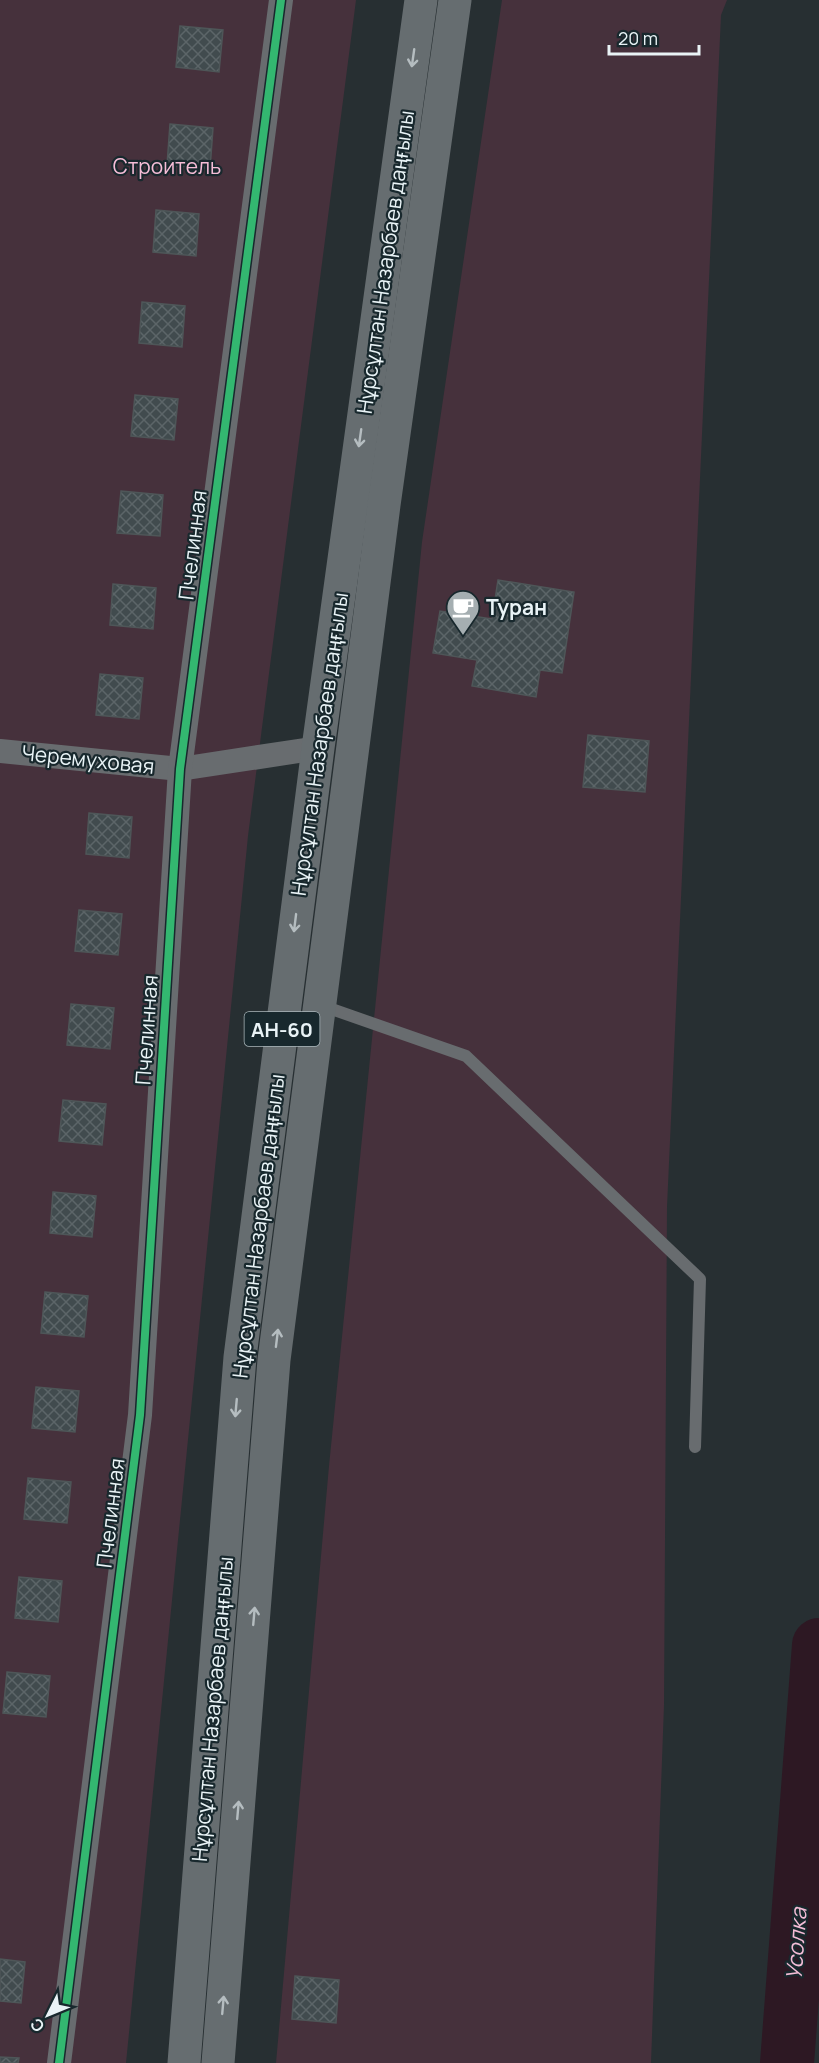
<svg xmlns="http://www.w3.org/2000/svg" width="819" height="2063" font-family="Manrope,sans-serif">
<defs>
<pattern id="building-cross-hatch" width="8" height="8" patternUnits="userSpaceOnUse" patternTransform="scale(1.5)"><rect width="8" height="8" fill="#414b4e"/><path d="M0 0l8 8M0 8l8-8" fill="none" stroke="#5c6568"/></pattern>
</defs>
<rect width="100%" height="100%" fill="#272f32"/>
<g fill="#46313c">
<path d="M0 0H356L248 836 126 2063H0Z"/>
<path d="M502 0H727L721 15 667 1207 664 1705 651 2063H276L329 1466 422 542Z"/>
</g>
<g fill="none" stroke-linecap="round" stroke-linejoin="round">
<path stroke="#2d1823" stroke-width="54" d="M787 2063 819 1645"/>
</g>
<g fill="url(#building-cross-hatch)" stroke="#4e5658" stroke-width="1.5">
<path d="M180 26 223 30 219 72 176 67Z"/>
<path d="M170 124 213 128 210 169 167 165Z"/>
<path d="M156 210 199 214 196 256 153 252Z"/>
<path d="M142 302 185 306 182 347 139 343Z"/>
<path d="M135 395 178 399 174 440 131 436Z"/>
<path d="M121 491 163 495 160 536 117 533Z"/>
<path d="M498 580 574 592 562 673 540 670 536 697 472 686 477 660 433 653 440 611 492 619Z"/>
<path d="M113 584 156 588 153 629 110 625Z"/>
<path d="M100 674 143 678 139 719 96 715Z"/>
<path d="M588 735 649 741 645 792 583 787Z"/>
<path d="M89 813 132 817 129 858 86 854Z"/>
<path d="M79 910 122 914 118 955 75 951Z"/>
<path d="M71 1004 114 1008 110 1049 67 1045Z"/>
<path d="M63 1100 106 1104 102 1145 59 1141Z"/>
<path d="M53 1192 96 1196 92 1237 50 1233Z"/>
<path d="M45 1292 88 1296 84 1337 41 1333Z"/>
<path d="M36 1387 79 1391 75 1432 32 1428Z"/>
<path d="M28 1478 71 1482 67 1523 24 1519Z"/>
<path d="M19 1577 62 1581 58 1622 15 1618Z"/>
<path d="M7 1672 50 1676 46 1717 3 1713Z"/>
<path d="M0 1959 25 1962 21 2003 0 2001Z"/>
<path d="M295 1976 339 1980 336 2023 292 2019Z"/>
<path d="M0 2057 19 2058 18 2063H0Z"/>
</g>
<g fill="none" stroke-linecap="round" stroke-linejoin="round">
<path stroke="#686c6f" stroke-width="12" d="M320 1005 466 1056 700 1279 695 1447"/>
<g stroke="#686c6f" stroke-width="24">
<path d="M0 751 180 769 318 748"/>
<path d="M59 2063 140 1415 180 769 281 0"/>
</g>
<g stroke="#666d70" stroke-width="33">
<path d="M184 2063 240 1357 318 748 421 0"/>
<path d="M218 2063 274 1360 384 505 455 0"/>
</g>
<defs>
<path id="cycleway" d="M59 2063 140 1415 180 769 281 0"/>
</defs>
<use href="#cycleway" stroke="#18282d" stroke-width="11"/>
<use href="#cycleway" stroke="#33b770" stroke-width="8"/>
</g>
<defs><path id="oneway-shaft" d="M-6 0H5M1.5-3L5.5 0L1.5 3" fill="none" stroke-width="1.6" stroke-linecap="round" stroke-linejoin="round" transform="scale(1.5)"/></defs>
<g stroke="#b5bdc0">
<use href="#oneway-shaft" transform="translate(413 58) rotate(98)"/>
<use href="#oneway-shaft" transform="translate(360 438) rotate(98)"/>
<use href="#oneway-shaft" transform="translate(295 923) rotate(97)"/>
<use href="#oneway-shaft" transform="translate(277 1338) rotate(-83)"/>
<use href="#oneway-shaft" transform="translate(236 1408) rotate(95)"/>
<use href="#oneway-shaft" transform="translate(254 1616) rotate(-85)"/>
<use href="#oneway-shaft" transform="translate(238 1810) rotate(-85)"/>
<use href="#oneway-shaft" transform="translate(223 2005) rotate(-85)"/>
</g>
<defs>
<symbol id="cafe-pin" viewBox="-11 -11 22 30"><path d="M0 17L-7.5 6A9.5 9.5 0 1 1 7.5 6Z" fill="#a5aeb1" stroke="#18282d"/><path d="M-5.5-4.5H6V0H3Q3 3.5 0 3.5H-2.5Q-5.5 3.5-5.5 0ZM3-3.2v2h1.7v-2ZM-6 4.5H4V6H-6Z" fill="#fff"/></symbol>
</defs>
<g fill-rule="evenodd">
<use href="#cafe-pin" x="444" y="588" width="38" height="52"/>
</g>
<g text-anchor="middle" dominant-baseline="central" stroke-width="4.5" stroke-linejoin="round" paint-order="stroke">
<rect fill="#18282d" stroke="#aab6ba" stroke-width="1.5" x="244.5" y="1012" width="75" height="34" rx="4.5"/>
<g font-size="20" font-weight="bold" fill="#e9f3f6">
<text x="282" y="1029">АН-60</text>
</g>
<g font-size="21" fill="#f5bdd7" stroke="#18282d">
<text x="167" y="166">Строитель</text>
</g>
<g font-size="21" fill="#e9f3f6" stroke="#18282d">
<text transform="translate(385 262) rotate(-82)">Нұрсұлтан Назарбаев даңғылы</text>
<text transform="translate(192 545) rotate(-83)">Пчелинная</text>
<text transform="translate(319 744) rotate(-82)">Нұрсұлтан Назарбаев даңғылы</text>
<text transform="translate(88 759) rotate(6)">Черемуховая</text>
<text transform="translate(146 1030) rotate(-86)">Пчелинная</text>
<text transform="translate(258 1226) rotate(-83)">Нұрсұлтан Назарбаев даңғылы</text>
<text transform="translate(110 1513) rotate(-83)">Пчелинная</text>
<text transform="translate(212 1709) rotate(-85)">Нұрсұлтан Назарбаев даңғылы</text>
</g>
<g font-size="21" font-weight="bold" fill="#e9f3f6" stroke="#18282d" text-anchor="start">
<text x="486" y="607">Туран</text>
</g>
<g font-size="22" font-style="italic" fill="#f4bcd6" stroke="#18282d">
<text transform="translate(796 1944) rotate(-86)">Усолка</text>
</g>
</g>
<g transform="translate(48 2015) rotate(227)" stroke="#18282d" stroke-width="4.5" paint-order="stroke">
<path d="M0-4.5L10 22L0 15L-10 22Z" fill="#e9f3f6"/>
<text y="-9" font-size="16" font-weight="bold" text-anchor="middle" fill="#e9f3f6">С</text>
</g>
<path d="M609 45v9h90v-9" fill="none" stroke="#e9f3f6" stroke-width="3"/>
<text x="618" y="45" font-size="18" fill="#e9f3f6" stroke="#18282d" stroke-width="4.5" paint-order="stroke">20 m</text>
</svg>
